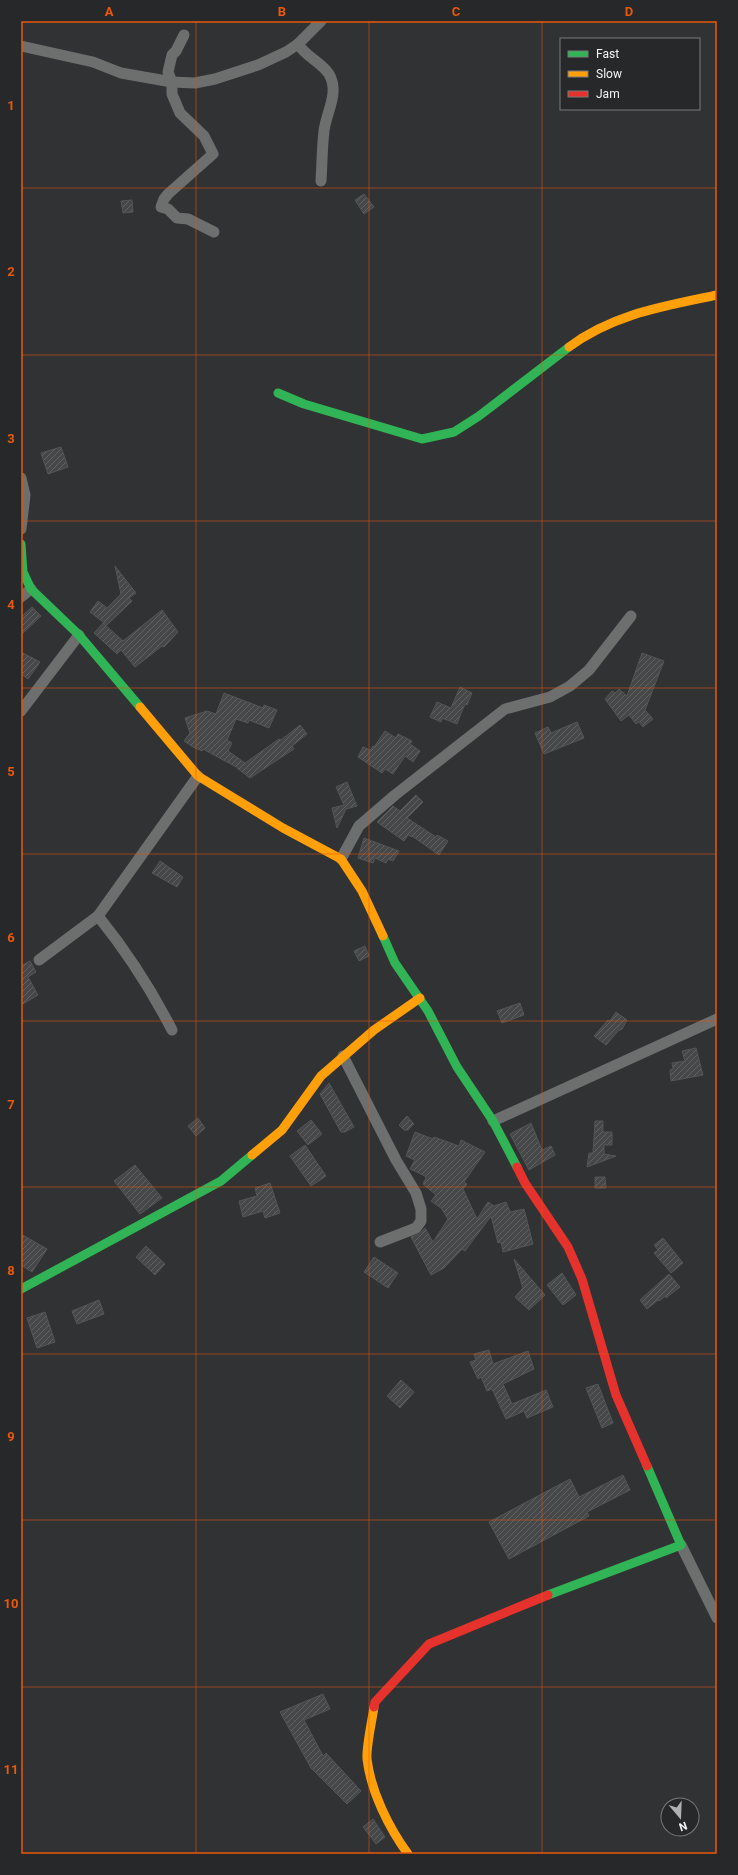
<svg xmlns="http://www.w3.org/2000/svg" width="738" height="1875" font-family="Roboto,sans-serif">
<defs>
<pattern id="building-hatch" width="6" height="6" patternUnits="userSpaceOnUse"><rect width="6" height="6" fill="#464748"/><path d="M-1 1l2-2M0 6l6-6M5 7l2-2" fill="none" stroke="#616263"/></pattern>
</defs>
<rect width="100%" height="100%" fill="#313233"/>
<g fill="url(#building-hatch)" stroke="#545656">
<path d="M364 194 374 207 364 214 355 200Z"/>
<path d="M132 200 133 212 123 213 121 201Z"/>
<path d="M61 447 68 467 48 474 41 453Z"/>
<path d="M115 566 136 593 129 598 132 601 107 625 90 612 98 601 107 608 121 594Z"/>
<path d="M32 607 41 616 21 635V617Z"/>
<path d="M162 610 178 632 164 647 162 646 135 667 121 650 117 654 94 633 103 623 123 641Z"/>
<path d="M21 652 40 662 28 679 21 674Z"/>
<path d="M642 653 664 661 645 710 653 719 643 727 639 722 636 724 629 715 621 721 605 699 612 691 615 693 619 689 627 696Z"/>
<path d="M460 687 472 693 467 705 465 704 462 711 457 724 442 718 441 722 430 717 437 702 451 708Z"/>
<path d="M224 693 263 708 264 705 277 710 269 728 249 720 248 723 236 719 227 740 232 743 228 751 245 763 279 739 281 740 300 725 307 734 292 746 294 749 250 778 237 768H238L203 749 202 751 193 747 184 741 190 733 185 718 207 711 216 714Z"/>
<path d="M577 722 584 738 544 754 535 733 548 727 551 733Z"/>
<path d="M385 731 396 738 398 734 412 741 410 744 420 751 413 762 405 756 393 774 385 769 382 773 358 757 363 747 370 750 373 746 374 747Z"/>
<path d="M347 782 357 806 346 809 337 828 332 808 344 805 336 787Z"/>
<path d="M416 795 423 802 407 818 436 837 437 835 448 841 439 855 412 836V837L408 835 404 841 377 822 393 806 400 811Z"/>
<path d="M364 838 399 851 393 861 388 859 386 863 375 858 373 863 358 858Z"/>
<path d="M160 861 183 877 177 887 152 873Z"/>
<path d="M365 946 369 956 359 961 354 951Z"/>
<path d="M30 961 36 972 28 977 38 995 21 1005V966Z"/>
<path d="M520 1003 524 1015 502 1023 497 1011Z"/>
<path d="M616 1012 627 1020 622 1029 618 1031 606 1045 594 1036 608 1020 610 1021Z"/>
<path d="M696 1048 703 1075 671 1081 670 1070 673 1069 672 1063 685 1061 682 1051Z"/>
<path d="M329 1083 354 1127 345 1132H341L320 1094Z"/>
<path d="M407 1116 414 1124 408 1130H404L399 1125Z"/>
<path d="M198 1118 205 1128 196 1136 188 1126Z"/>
<path d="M311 1120 322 1134 308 1145 297 1131Z"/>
<path d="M595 1121H603V1132H612V1145H604V1154L616 1156 587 1167 589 1153H593Z"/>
<path d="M531 1123 542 1150 551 1146 555 1155 529 1170 510 1134Z"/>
<path d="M415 1132 433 1139 434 1137 459 1146 461 1140 485 1152 464 1182 467 1184 463 1189 477 1219 488 1202 494 1206 506 1202 510 1212 524 1209 533 1244 503 1252 501 1242 498 1243 491 1216 465 1251 462 1249 444 1268 431 1275 411 1237 419 1234 425 1228 433 1242 448 1219 441 1208 431 1201 436 1195 423 1184 426 1178 425 1176 410 1169 415 1160 406 1156Z"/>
<path d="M305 1145 326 1176 311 1186 290 1156Z"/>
<path d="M135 1165 162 1198 140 1214 114 1181Z"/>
<path d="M595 1177H605L606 1188H595Z"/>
<path d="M270 1183 280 1213 265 1218 263 1211 243 1217 239 1201 257 1196 255 1188Z"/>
<path d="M21 1234 47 1249 32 1272 21 1265Z"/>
<path d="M663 1238 683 1263 671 1273 654 1253 658 1250 654 1245Z"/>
<path d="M146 1246 165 1264 155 1275 136 1257Z"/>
<path d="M374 1257 398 1273 388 1288 364 1272Z"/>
<path d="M514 1259 545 1295 529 1310 515 1297 523 1288Z"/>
<path d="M562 1273 576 1295 563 1305 547 1285Z"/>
<path d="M669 1274 680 1287 666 1298 665 1296 659 1301 658 1300 647 1309 640 1300Z"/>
<path d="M99 1300 104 1314 77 1324 72 1311Z"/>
<path d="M45 1312 55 1342 37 1348 27 1318Z"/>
<path d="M489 1350 493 1364 528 1351 534 1369 503 1384 512 1404 546 1390 553 1407 527 1418 524 1411 506 1419 492 1389 487 1391 481 1377 478 1379 470 1362 476 1360 474 1354Z"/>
<path d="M401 1380 414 1392 400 1408 387 1396Z"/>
<path d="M598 1384 613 1423 602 1428 586 1388Z"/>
<path d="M623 1475 630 1490 587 1512 589 1516 509 1559 489 1522 570 1479 579 1497Z"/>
<path d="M323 1694 330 1709 304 1720 323 1756 326 1753 361 1791 347 1804 311 1768 280 1712Z"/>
<path d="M373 1819 385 1837 376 1844 363 1827Z"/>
</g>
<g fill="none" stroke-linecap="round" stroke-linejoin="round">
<g stroke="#6d6e6e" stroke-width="11">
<path d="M184 35 176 51 172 55 168 72 172 82V94L180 113 204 136 213 154 168 194 164 199 161 207 168 209 177 218 188 219 214 232"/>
<path d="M298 44C305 56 321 62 329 74 340 93 326 112 324 131 322 148 322 165 321 181"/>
<path d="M21 46 93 62 121 73 172 82 195 83 215 79 258 65 286 52 298 44 321 21"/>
<path d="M21 478 25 495 21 529"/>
<path d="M21 597 31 589"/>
<path d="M21 711 79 635"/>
<path d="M341 859 359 826 395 795 505 709 550 697 570 686 589 670 631 616"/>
<path d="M98 916C127 952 151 989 172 1030"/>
<path d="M39 960 98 916 198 776"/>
<path d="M343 1056 396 1160 416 1193 421 1209V1221L416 1228 380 1242"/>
<path d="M493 1121 717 1019"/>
<path d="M681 1545 717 1618"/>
</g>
<g stroke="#30b455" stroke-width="9">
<path d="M278 393 304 404 422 439 454 432 479 416 569 347"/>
<path d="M21 544 23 572 31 589 79 635 140 707"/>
<path d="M383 936 395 963 428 1011 457 1067 493 1121 517 1167"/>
<path d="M21 1289 221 1181 252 1155"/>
<path d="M548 1595 681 1545 647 1466"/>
</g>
<g stroke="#ff9f0a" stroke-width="9">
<path d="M569 347C613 314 665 306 717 295"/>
<path d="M140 707 198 776 283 828 341 859 362 891 383 936"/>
<path d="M252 1155 282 1130 321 1076 374 1030 420 998"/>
<path d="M374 1707C372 1721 366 1747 367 1759 371 1792 389 1828 408 1854"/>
</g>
<g stroke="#e5322d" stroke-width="9">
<path d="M517 1167 525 1183 568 1247 582 1279 616 1395 647 1466"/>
<path d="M374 1707 375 1702 429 1644 548 1595"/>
</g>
</g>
<path fill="none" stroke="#e8590c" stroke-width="1" stroke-opacity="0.55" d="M196 21V1854M369 21V1854M542 21V1854M21 188H717M21 355H717M21 521H717M21 688H717M21 854H717M21 1021H717M21 1187H717M21 1354H717M21 1520H717M21 1687H717"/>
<rect width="738" height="1875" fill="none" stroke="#26282a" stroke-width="44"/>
<rect x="560" y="38" width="140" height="72" fill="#26282a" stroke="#787a7c"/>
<rect x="568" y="51" width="20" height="6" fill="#30b455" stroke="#787a7c"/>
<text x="596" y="58" font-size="12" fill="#f3f4f6">Fast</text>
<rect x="568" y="71" width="20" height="6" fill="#ff9f0a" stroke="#787a7c"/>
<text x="596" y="78" font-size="12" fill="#f3f4f6">Slow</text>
<rect x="568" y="91" width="20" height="6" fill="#e5322d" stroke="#787a7c"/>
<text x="596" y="98" font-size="12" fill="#f3f4f6">Jam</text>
<g transform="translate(680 1817) rotate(161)"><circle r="19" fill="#26282a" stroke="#787a7c"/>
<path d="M0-3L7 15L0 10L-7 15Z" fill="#afb0b2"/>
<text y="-6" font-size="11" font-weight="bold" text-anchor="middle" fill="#f3f4f6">N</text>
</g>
<rect x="22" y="22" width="694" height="1831" fill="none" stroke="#e8590c" stroke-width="1.5"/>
<g font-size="13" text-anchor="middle" font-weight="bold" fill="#e8590c">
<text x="109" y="16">A</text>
<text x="282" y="16">B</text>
<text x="456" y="16">C</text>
<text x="629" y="16">D</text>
<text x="11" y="110">1</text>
<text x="11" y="276">2</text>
<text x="11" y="443">3</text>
<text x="11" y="609">4</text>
<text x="11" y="776">5</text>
<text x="11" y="942">6</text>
<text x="11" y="1109">7</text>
<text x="11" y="1275">8</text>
<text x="11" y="1441">9</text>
<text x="11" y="1608">10</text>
<text x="11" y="1774">11</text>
</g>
</svg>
